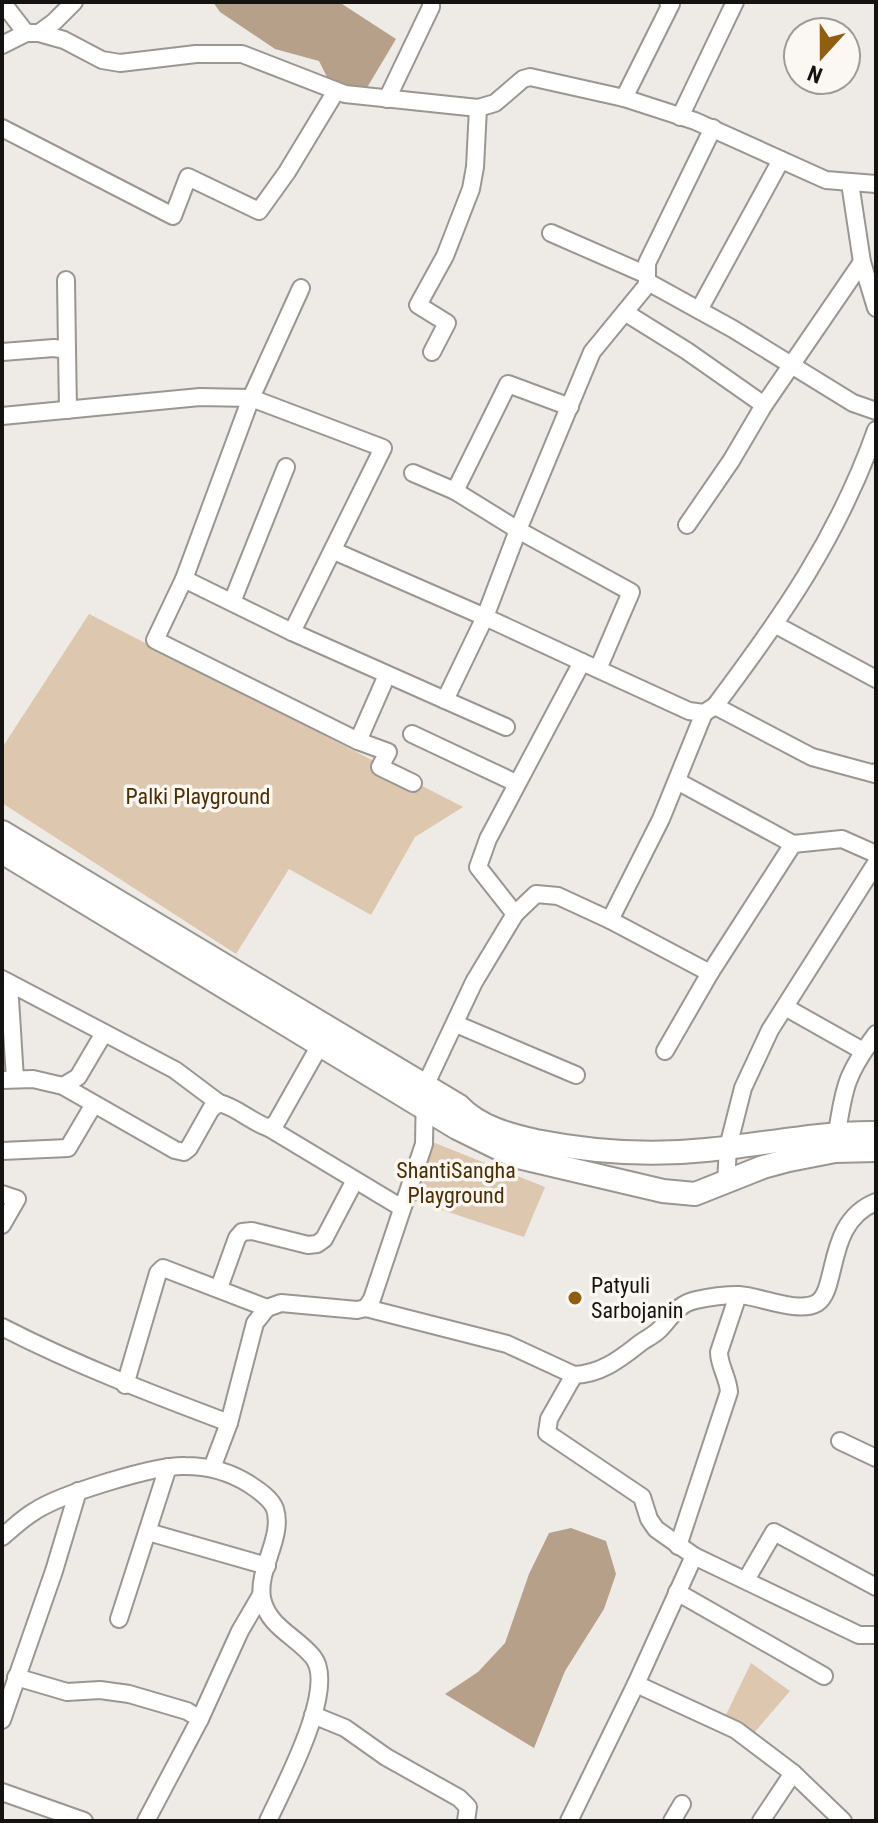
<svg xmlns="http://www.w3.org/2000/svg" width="878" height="1823" font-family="'Roboto Condensed',sans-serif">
<rect width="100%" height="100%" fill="#eeeae5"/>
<g fill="#ddc7af">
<path d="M89 614 463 807 415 837 371 915 289 869 236 954 2 803V748Z"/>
<path d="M430 1141 545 1187 524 1237 412 1200Z"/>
<path d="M751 1663 790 1691 753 1734 725 1717Z"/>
</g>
<g fill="#b6a089">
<path d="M213 2H339L396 39 365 91 330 83 319 61 275 49 220 12Z"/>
<path d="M571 1528 606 1541 616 1574 604 1609 565 1671 534 1748 445 1694 478 1672 505 1643 529 1574 549 1533Z"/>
</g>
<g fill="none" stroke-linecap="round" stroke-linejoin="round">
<defs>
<g id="minor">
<path d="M2 2 26 33"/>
<path d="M39 33 54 22 74 2"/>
<path d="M2 45 26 33H39L64 40 102 60 120 63 196 54H242L345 94 478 108 495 103 523 79 530 77 624 98 695 121 826 180 876 184"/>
<path d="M624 98 671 4 668 2"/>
<path d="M387 99 431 7V2"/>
<path d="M680 117 735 2"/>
<path d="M2 128 173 216 188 177 259 211 287 172 336 91"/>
<path d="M850 183 862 262 876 308"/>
<path d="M551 233 647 275"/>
<path d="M66 280 67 350"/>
<path d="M648 282 733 329 853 403 876 411"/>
<path d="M301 288 251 398 184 579 155 640 358 741 387 675"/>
<path d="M699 310 781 160"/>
<path d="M626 313 687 351 764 405"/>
<path d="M2 352 54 348 67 350 68 410"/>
<path d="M432 352 447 323 418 305 445 256 471 189 475 167 478 108"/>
<path d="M2 416 200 397 251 398 383 448 292 632 445 700 485 617 334 551"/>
<path d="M413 473 455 491 518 530 631 592 598 669"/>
<path d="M455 491 508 384 570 407"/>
<path d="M687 525 731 461 764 405 862 262"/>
<path d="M184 579 292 632"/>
<path d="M232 602 286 467"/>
<path d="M776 625 876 679"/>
<path d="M582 662 689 711 704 713 715 706C782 617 838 537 876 430"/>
<path d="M445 700 506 727"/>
<path d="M715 706 812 757 875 774 876 772"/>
<path d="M412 734 516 783"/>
<path d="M358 741 388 752 380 767 413 783"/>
<path d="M677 781 793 844"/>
<path d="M515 914 536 894 558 896 610 920 661 819 704 713"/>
<path d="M610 920 710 973"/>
<path d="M2 979 175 1070 219 1103"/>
<path d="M9 983 15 1079"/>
<path d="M785 1007 863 1051"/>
<path d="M456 1024 576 1075"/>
<path d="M665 1051 710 973 793 844 842 839 876 854"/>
<path d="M2 1080 33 1079 63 1086 175 1150 184 1152 189 1148 211 1109 219 1103C237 1107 251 1122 269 1128L276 1123 320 1045"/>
<path d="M63 1086 78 1077 104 1033"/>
<path d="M269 1128 402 1208"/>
<path d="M837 1133C844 1086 847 1073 876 1034"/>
<path d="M2 1151 68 1148 94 1104"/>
<path d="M726 1183 728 1147 743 1088 770 1030 876 863"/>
<path d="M2 1194 17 1199 2 1225"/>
<path d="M219 1288 237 1238 242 1232 252 1231 308 1245 317 1244 324 1239 354 1182"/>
<path d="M366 1308 507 1344 574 1375 549 1419 547 1433 642 1497 649 1519 656 1529 694 1556 636 1684 736 1730 793 1773 843 1821"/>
<path d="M2 1327C76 1365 152 1394 229 1423"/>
<path d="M574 1375C600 1374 619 1360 639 1344 645 1339 653 1336 659 1330 671 1318 677 1304 696 1300 709 1297 726 1295 739 1295 760 1296 798 1314 817 1303 839 1289 825 1222 876 1202"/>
<path d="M125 1385 158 1273 163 1268 267 1308"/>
<path d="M840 1441 876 1458"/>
<path d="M212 1468 229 1423 255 1323 267 1308 281 1303 357 1310 366 1308 372 1299 424 1144 425 1086 474 982 515 914 478 867 488 839 582 662 485 617 518 530 592 352 647 285V263L713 128"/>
<path d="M148 1532 267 1566"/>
<path d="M2 1537C13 1528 23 1518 35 1511 61 1494 155 1465 185 1466 207 1466 230 1472 249 1484 258 1490 271 1498 275 1509 284 1537 257 1569 262 1598 268 1627 296 1636 313 1657 338 1688 283 1788 268 1821"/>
<path d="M678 1546 729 1392C728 1377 719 1366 719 1352L738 1295"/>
<path d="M694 1556 859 1635H876"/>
<path d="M746 1580 774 1532 876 1587"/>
<path d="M677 1592 824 1676"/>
<path d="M119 1619 168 1467"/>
<path d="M16 1677 67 1692 100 1690 129 1694 187 1711 200 1719 146 1821"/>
<path d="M313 1715 345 1728 386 1757 459 1798 468 1807 466 1821"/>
<path d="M200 1719 240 1631 261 1595"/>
<path d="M2 1720 54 1571 78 1491"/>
<path d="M2 1792 84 1821"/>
<path d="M569 1821 636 1684"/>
<path d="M672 1821 682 1804"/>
<path d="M761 1821 793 1773"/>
</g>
<g id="secondary">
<path d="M2 832 459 1106C479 1127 509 1135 536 1141 592 1152 650 1156 706 1150 763 1145 818 1132 876 1133"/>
<path d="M2 852 457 1128 514 1156 663 1191 695 1194 763 1167 789 1160 835 1151 876 1150"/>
</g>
</defs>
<use href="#minor" stroke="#9a9692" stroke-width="20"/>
<use href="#secondary" stroke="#9a9692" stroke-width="26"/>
<use href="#minor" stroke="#fff" stroke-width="16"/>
<use href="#secondary" stroke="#fff" stroke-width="22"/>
</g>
<circle fill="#915d0f" stroke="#fbf7f2" stroke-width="3" cx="575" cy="1298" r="8"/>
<g text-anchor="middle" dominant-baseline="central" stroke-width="7" stroke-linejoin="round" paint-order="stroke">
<g font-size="22" fill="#4d2e00" stroke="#fbf7f2">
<text x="198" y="796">Palki Playground</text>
<text x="456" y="1170">ShantiSangha<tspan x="456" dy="25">Playground</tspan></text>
</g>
<g font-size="22" fill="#141311" stroke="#fbf7f2" text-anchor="start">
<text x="591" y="1285">Patyuli<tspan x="591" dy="25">Sarbojanin</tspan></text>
</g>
</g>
<rect width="878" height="1823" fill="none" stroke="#141311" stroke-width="8"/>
<g transform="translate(822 56) rotate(201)"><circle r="38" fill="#fbf7f2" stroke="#9f9c98" stroke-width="2"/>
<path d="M0-6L14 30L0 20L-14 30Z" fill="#915d0f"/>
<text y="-12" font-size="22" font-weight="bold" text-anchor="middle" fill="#141311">N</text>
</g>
</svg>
